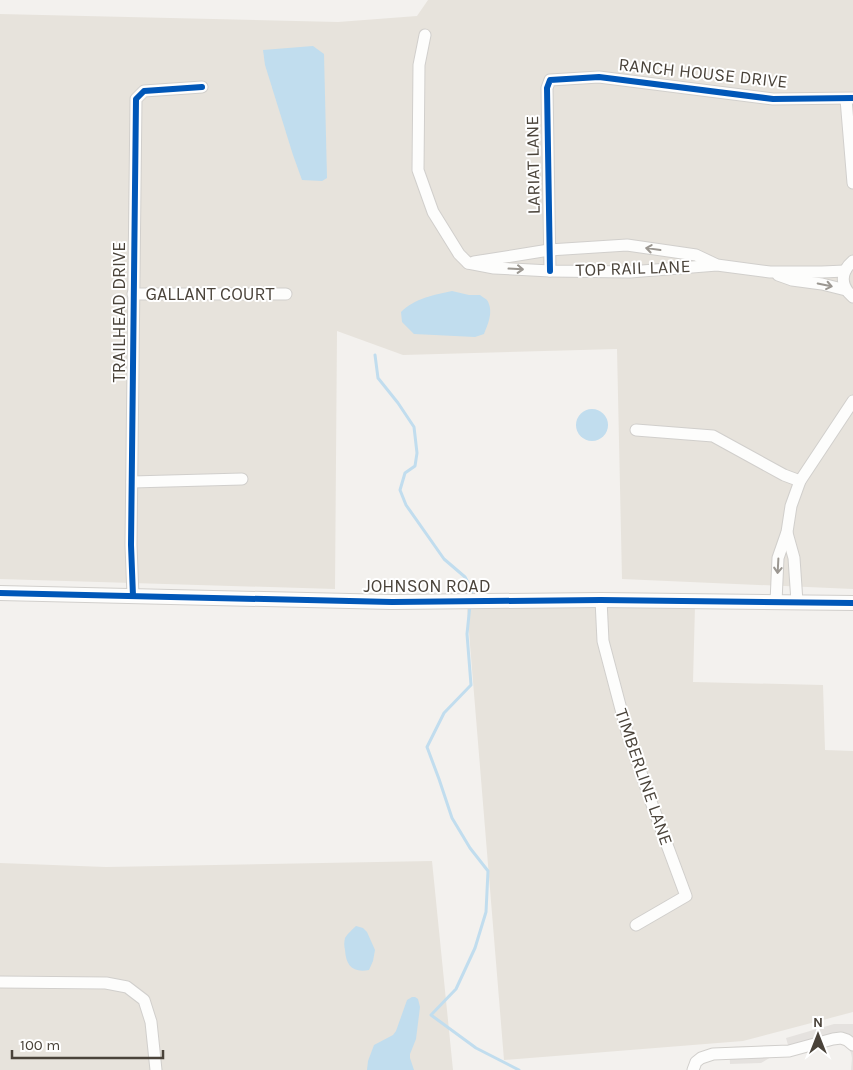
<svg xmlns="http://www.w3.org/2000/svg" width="853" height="1070" font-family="Karla,sans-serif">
<rect width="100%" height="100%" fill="#f3f1ee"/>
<g fill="#e7e3dc">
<path d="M428 0H853V589L622 579 617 349 403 355 337 331 335 589 0 579V14L338 22 417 16Z"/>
<path d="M695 606 693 682 823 685 825 750 853 751V1012L743 1041 504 1060 467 608Z"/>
<path d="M432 861 453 1070H0V863L106 867Z"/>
</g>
<path fill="#e5e2df" d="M834 1024H853V1070H851L852 1058 851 1053 849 1048 841 1044H836L791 1056 771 1057 761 1063 730 1064 729 1047 788 1045 786 1038Z"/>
<g fill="#c1ddee">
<path d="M313 46 324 54 327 178 322 181 302 180 293 155 265 65 263 50Z"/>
<path d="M452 291 469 295H480C482 297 485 298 487 300 494 311 488 324 484 334L475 337 414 334 402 322 401 312C415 298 434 295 452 291Z"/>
<circle cx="592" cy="425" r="16"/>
<path d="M356 926 363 928 367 932 375 950 373 961 369 970C353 973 346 966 345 950 344 946 344 942 345 938 348 933 352 930 356 926Z"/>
<path d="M412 997H415L418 999 420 1007 416 1039 410 1054V1058L414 1070H367L368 1061 374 1045 393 1035 396 1031 407 1000Z"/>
</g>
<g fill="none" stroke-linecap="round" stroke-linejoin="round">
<g stroke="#c1ddee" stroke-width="3">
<path d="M375 355 378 378 398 403 414 427 417 453 415 466 405 473 400 490 406 505 444 559 465 577 472 590 471 599"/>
<path d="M470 605 467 634 471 685 444 713 427 747 439 779 452 818 470 848 488 871 486 912 475 948 456 989 431 1015 476 1048 519 1070"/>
</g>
<defs>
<g id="minor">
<path d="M425 35 419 65 418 170 433 212 459 254 468 263"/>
<path d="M846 99 853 183"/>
<path d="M853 261C840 272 840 286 853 297"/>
<path d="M474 262 549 250 627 245 696 255 715 264"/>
<path d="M468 263 494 268 550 271 630 272 717 265 770 272H822L845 271"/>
<path d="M550 271 547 88 550 80 599 77 773 99 853 98"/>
<path d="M778 275 792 280 822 284 846 290"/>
<path d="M133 294H286"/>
<path d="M636 430 713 436 784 475 800 481"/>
<path d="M132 482 242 479"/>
<path d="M787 533 794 558 797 602"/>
<path d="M133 596 131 545 136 99 144 91 202 87"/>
<path d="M601 600 603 641 627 732 650 799 686 896 636 925"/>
<path d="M776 602 778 558 787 532 791 506 800 481 853 401"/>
<path d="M0 982 106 983 127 987 144 1000 151 1022 156 1070"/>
<path d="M693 1070 696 1062 701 1058 713 1054 789 1051 833 1039 841 1038 847 1040 853 1045"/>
</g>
<path id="tertiary" d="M0 593 392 602 601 600 853 603"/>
</defs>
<use href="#minor" stroke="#d1cfcc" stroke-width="13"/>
<use href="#tertiary" stroke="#d1cfcc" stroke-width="16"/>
<use href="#minor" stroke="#fdfdfc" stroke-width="11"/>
<use href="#tertiary" stroke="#fdfdfc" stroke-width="14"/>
<defs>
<g id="cycleway">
<path d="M550 271 547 88 550 80 599 77 773 99 853 98"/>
<path d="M0 593 392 602 601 600 853 603"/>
<path d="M133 596 131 545 136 99 144 91 202 87"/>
</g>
</defs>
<use href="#cycleway" stroke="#fff" stroke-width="9"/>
<use href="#cycleway" stroke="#0057b8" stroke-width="6"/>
</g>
<defs><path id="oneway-shaft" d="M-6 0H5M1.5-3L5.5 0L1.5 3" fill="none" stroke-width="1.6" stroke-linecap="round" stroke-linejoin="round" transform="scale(1.25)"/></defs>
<g stroke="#9b9791">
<use href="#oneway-shaft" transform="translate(653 249) rotate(-172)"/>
<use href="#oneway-shaft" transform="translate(516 269) rotate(3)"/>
<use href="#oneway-shaft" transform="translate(825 285) rotate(12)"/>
<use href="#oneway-shaft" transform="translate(778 566) rotate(93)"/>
</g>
<g text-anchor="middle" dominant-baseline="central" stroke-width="4" stroke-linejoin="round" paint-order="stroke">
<g font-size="18" fill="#4a433a" stroke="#fff">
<text transform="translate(703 73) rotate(6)">RANCH HOUSE DRIVE</text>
<text transform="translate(533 165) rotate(-91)">LARIAT LANE</text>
<text transform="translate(633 268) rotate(-2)">TOP RAIL LANE</text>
<text x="210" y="294">GALLANT COURT</text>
<text transform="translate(119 312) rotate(-90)">TRAILHEAD DRIVE</text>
<text x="427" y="586">JOHNSON ROAD</text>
<text transform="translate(644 777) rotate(71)">TIMBERLINE LANE</text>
</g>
</g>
<g transform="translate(818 1035)" stroke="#ffffff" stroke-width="4" paint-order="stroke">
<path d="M0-4L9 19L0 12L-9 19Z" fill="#4a433a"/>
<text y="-8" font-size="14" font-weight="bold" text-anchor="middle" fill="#4a433a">N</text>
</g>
<path d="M12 1050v8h151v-8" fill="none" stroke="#4a433a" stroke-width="2.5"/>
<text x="20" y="1050" font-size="15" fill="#4a433a" stroke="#ffffff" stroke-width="4" paint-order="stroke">100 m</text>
</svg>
